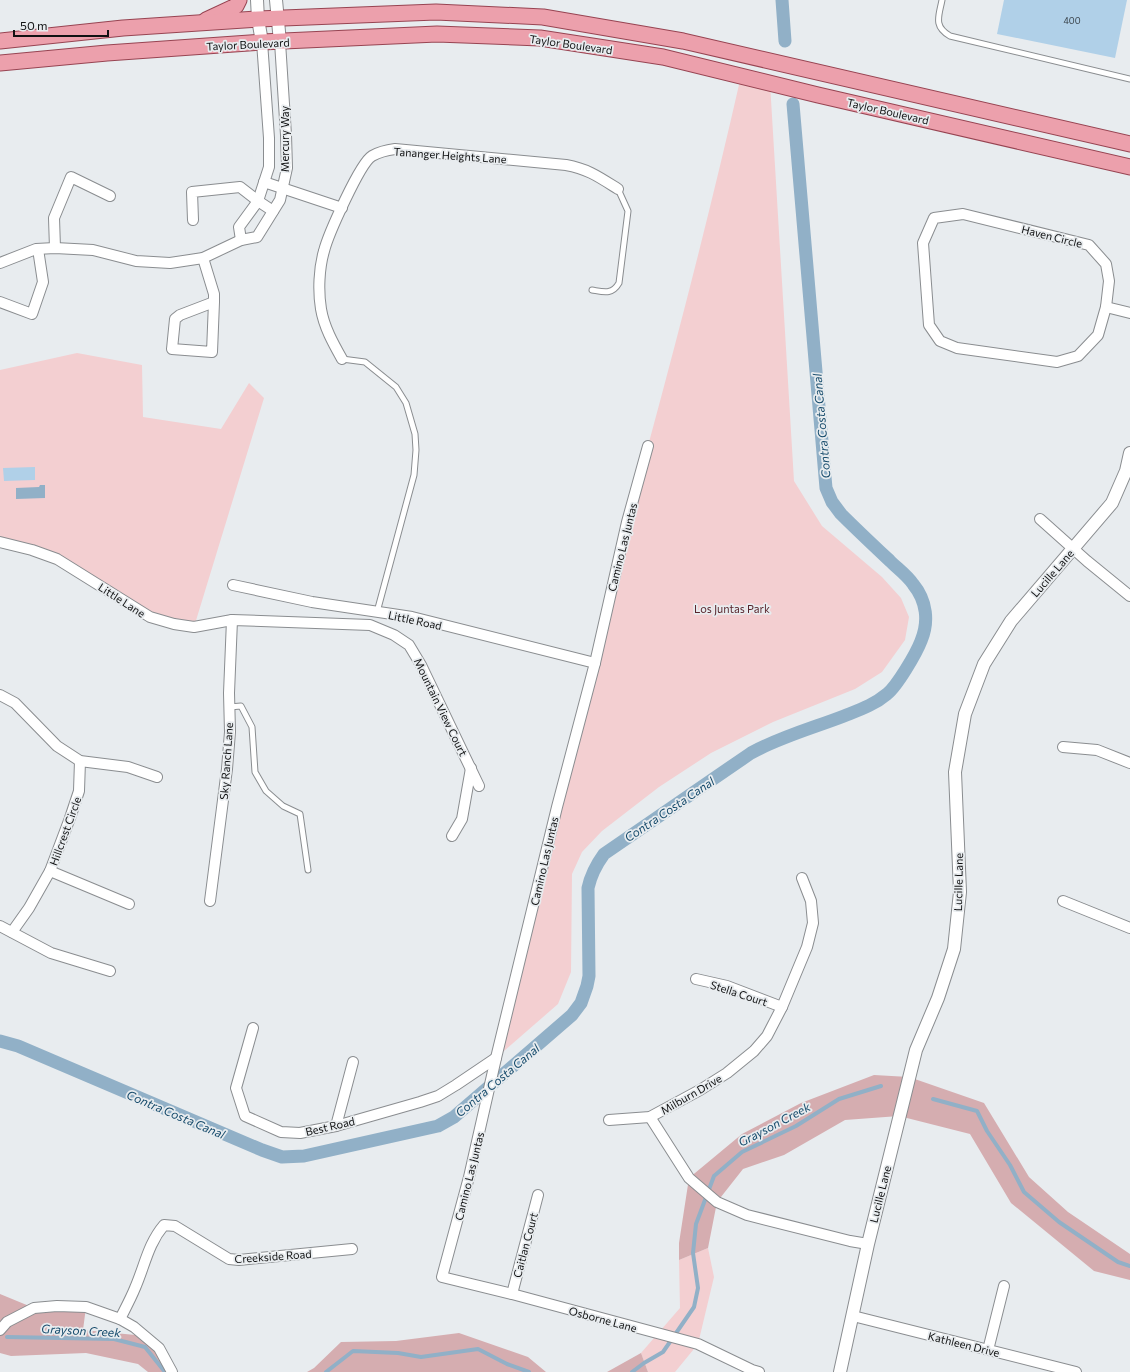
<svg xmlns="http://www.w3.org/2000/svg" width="1130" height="1372" font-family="Commissioner,sans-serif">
<rect width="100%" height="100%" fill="#e8ecef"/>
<g fill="#f3cfd1">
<path d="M741 76 770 83 794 481 822 526 882 577 901 598 909 617 905 640 882 672 855 689 773 722 711 753 659 787 602 831 582 852 572 874 571 972 558 1004 496 1058 648 446C681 324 713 200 741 76Z"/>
<path d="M77 353 142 365 143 417 221 429 249 383 264 398 194 627 150 617 76 570 0 542V370Z"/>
<path d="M708 1248 714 1277 698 1344 675 1372H648L641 1353 680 1308 679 1260Z"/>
</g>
<g fill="#d5adb0">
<path d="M874 1075 909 1077 984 1103 1029 1177 1068 1212 1130 1254V1280L1094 1271 1011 1203 970 1134 899 1116 845 1120 784 1155 743 1169 717 1202 708 1248 679 1260V1243L689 1178 742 1134 801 1103Z"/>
<path d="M0 1294 34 1308 86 1307 83 1330 146 1336 172 1372H148L138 1364 86 1353 11 1356 0 1353Z"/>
<path d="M459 1333 528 1357 546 1372H307L314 1368 341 1342 396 1341Z"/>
<path d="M641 1353 648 1372H607Z"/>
</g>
<path fill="#91b0c7" d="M40 485H45V498L16 499V488L39 487Z"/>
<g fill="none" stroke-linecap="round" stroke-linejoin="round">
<g stroke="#91b0c7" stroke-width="4">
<path d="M933 1099 977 1111 987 1131 1010 1165 1024 1192 1059 1222 1118 1262 1130 1266"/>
<path d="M7 1337 114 1339 145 1347 165 1372"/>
<path d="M326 1372 353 1351 398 1353 421 1357 478 1349 507 1364 529 1372"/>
<path d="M632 1372 644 1363 663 1352 694 1307 698 1288 693 1253 696 1224 714 1176 742 1152 796 1126 839 1099 881 1086"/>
</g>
<g stroke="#91b0c7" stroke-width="13">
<path d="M782 0 785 41"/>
<path d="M0 1041 18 1046 262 1150 282 1157 304 1156 438 1126 454 1117 572 1015 581 1003 587 986 589 976 588 888C591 874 596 865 604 854L751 753C780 737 813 728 844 716 859 710 874 705 887 694 897 686 916 654 921 641 929 622 927 601 913 584 907 575 897 568 890 561 873 545 857 530 841 514L832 502 826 488 793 104"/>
</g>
</g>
<g fill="#b0d0e8">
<path d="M1004 0H1127L1115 58 997 34Z"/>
<path d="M35 467V480L4 481 3 468Z"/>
</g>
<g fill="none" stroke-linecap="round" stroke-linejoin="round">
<defs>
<g id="service">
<path d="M942 0C939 16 933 26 950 36L1130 79"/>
<path d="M592 290C604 292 612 295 619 283L628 211 618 189"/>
<path d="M342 359 365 362 396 387 406 403 415 434 416 450 414 475 377 612"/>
<path d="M229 707 241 706 252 727 255 772 266 791 283 806 300 814 308 870"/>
</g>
<g id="minor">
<path d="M264 182 342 208"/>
<path d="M963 214 1089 245 1106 264 1109 281 1106 307 1098 335 1078 356 1057 362 957 348 940 341 929 325 923 243 934 218Z"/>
<path d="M193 220 192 192 240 187 258 201 273 211"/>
<path d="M241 240 239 227 258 201 269 167V138L262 42"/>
<path d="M55 248 54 218 71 177 110 196"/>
<path d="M203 258 214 294V302L212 352 172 349 175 319 180 315 214 302"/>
<path d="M0 263 36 249 55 248 93 250 136 261 170 263 203 258 241 240 257 237 280 200 287 168 286 135 280 42"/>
<path d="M0 302 32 314 43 282 38 249"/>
<path d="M1106 307 1130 313"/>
<path d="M342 359C333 343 324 327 321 309 318 291 319 268 324 251 328 235 360 163 372 156 379 152 387 150 395 149L566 165C588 169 599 177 618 189"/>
<path d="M648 446 627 522 595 663 557 807 496 1058 469 1177 442 1277 512 1294 698 1344 752 1370 759 1372"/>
<path d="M1040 519 1087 561 1130 596"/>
<path d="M0 542 32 550 57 559 150 617 174 624 194 627 232 620 370 625 394 635 409 645 421 665 479 786"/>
<path d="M233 585 312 602 412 617 595 663"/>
<path d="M0 695 15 703 57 746 80 761 128 767 157 777"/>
<path d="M1063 747 1097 750 1130 763"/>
<path d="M452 836 462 819 471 768"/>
<path d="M50 871 129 904"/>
<path d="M210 901 227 769 230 732 229 693 232 620"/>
<path d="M1063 901 1130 928"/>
<path d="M0 926 51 953 110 971"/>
<path d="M12 932 29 908 50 871 70 818 79 791 80 761"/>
<path d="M696 979 727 986 782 1007"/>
<path d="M253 1028 236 1088 245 1116 281 1132 300 1133 336 1126 420 1102 438 1096 456 1085 496 1058"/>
<path d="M650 1117 689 1178 717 1202 747 1215 850 1241 868 1244"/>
<path d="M609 1120 650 1117 700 1090 727 1073 754 1051 767 1036 782 1007 807 947 813 923 811 901 802 878"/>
<path d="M336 1126 353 1062"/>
<path d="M512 1294 538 1195"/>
<path d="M853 1316 1076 1372"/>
<path d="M120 1319C125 1309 131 1298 135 1288 145 1265 148 1244 164 1225L175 1226 229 1259 239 1260 352 1249"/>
<path d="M0 1330 7 1322 34 1308 57 1306 86 1307 120 1319 134 1327 159 1348 172 1372"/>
<path d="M988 1350 1004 1286"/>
</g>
<g id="tertiary">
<path d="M257 0 258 19 262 42"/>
<path d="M276 0 280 42"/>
<path d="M840 1372 868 1244 916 1050 938 998 954 949 960 892 955 772 965 714 984 664 1011 621 1112 503 1126 471 1130 453"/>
</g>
<g id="primary">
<path d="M206 20 236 6 239 0"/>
<path d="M0 41 123 28 258 19 436 12 543 17 683 41 1130 144"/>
<path d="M0 63 107 53 262 42 437 34 540 38 663 57 818 95 1130 167"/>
</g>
</defs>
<use href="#service" stroke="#8a8d90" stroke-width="7"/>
<use href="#minor" stroke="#8a8d90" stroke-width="12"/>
<use href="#tertiary" stroke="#8a8d90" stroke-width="14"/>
<use href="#primary" stroke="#974452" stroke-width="17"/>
<use href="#service" stroke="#fff" stroke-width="5"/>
<use href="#minor" stroke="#fff" stroke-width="10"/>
<use href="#tertiary" stroke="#fff" stroke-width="12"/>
<use href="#primary" stroke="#eca0ac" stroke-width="15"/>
</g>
<g text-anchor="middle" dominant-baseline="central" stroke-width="3.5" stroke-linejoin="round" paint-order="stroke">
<g font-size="9" fill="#384148">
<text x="1072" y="20">400</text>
</g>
<g font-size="11" fill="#101112" stroke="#e8ecef">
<text transform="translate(248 44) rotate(-3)">Taylor Boulevard</text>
<text transform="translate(571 44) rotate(8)">Taylor Boulevard</text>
<text transform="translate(888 111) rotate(13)">Taylor Boulevard</text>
<text transform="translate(284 139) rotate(-90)">Mercury Way</text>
<text transform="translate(450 155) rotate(4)">Tananger Heights Lane</text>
<text transform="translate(1052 236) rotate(14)">Haven Circle</text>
<text transform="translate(622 547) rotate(-76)">Camino Las Juntas</text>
<text transform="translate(1052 573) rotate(-49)">Lucille Lane</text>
<text transform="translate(122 600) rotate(33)">Little Lane</text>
<text transform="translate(415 620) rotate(12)">Little Road</text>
<text transform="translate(441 707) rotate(64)">Mountain View Court</text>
<text transform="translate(226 761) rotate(-86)">Sky Ranch Lane</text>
<text transform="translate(65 831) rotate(-70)">Hillcrest Circle</text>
<text transform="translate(544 861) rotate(-77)">Camino Las Juntas</text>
<text transform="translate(958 882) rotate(-89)">Lucille Lane</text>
<text transform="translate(739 993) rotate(18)">Stella Court</text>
<text transform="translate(691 1094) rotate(-30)">Milburn Drive</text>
<text transform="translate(330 1126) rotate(-13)">Best Road</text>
<text transform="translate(469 1176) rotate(-76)">Camino Las Juntas</text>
<text transform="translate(880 1194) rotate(-76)">Lucille Lane</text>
<text transform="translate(525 1245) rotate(-75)">Caitlan Court</text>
<text transform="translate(273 1256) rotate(-4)">Creekside Road</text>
<text transform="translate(603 1319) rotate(15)">Osborne Lane</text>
<text transform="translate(964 1344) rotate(14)">Kathleen Drive</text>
</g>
<g font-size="11" fill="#59252c" stroke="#e8ecef">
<text x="732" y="608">Los Juntas Park</text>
</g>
<g font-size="12" font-style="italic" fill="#154a6b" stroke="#e8ecef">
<text transform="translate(821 426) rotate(-95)">Contra Costa Canal</text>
<text transform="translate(669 809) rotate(-34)">Contra Costa Canal</text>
<text transform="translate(497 1080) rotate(-40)">Contra Costa Canal</text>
<text transform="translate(176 1114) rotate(23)">Contra Costa Canal</text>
<text transform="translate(774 1124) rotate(-28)">Grayson Creek</text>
<text transform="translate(81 1330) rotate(3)">Grayson Creek</text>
</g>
</g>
<path d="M14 30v6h94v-6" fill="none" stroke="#101112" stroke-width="2"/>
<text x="20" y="30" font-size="12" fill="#101112" stroke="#e8ecef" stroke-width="3" paint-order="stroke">50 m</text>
</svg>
